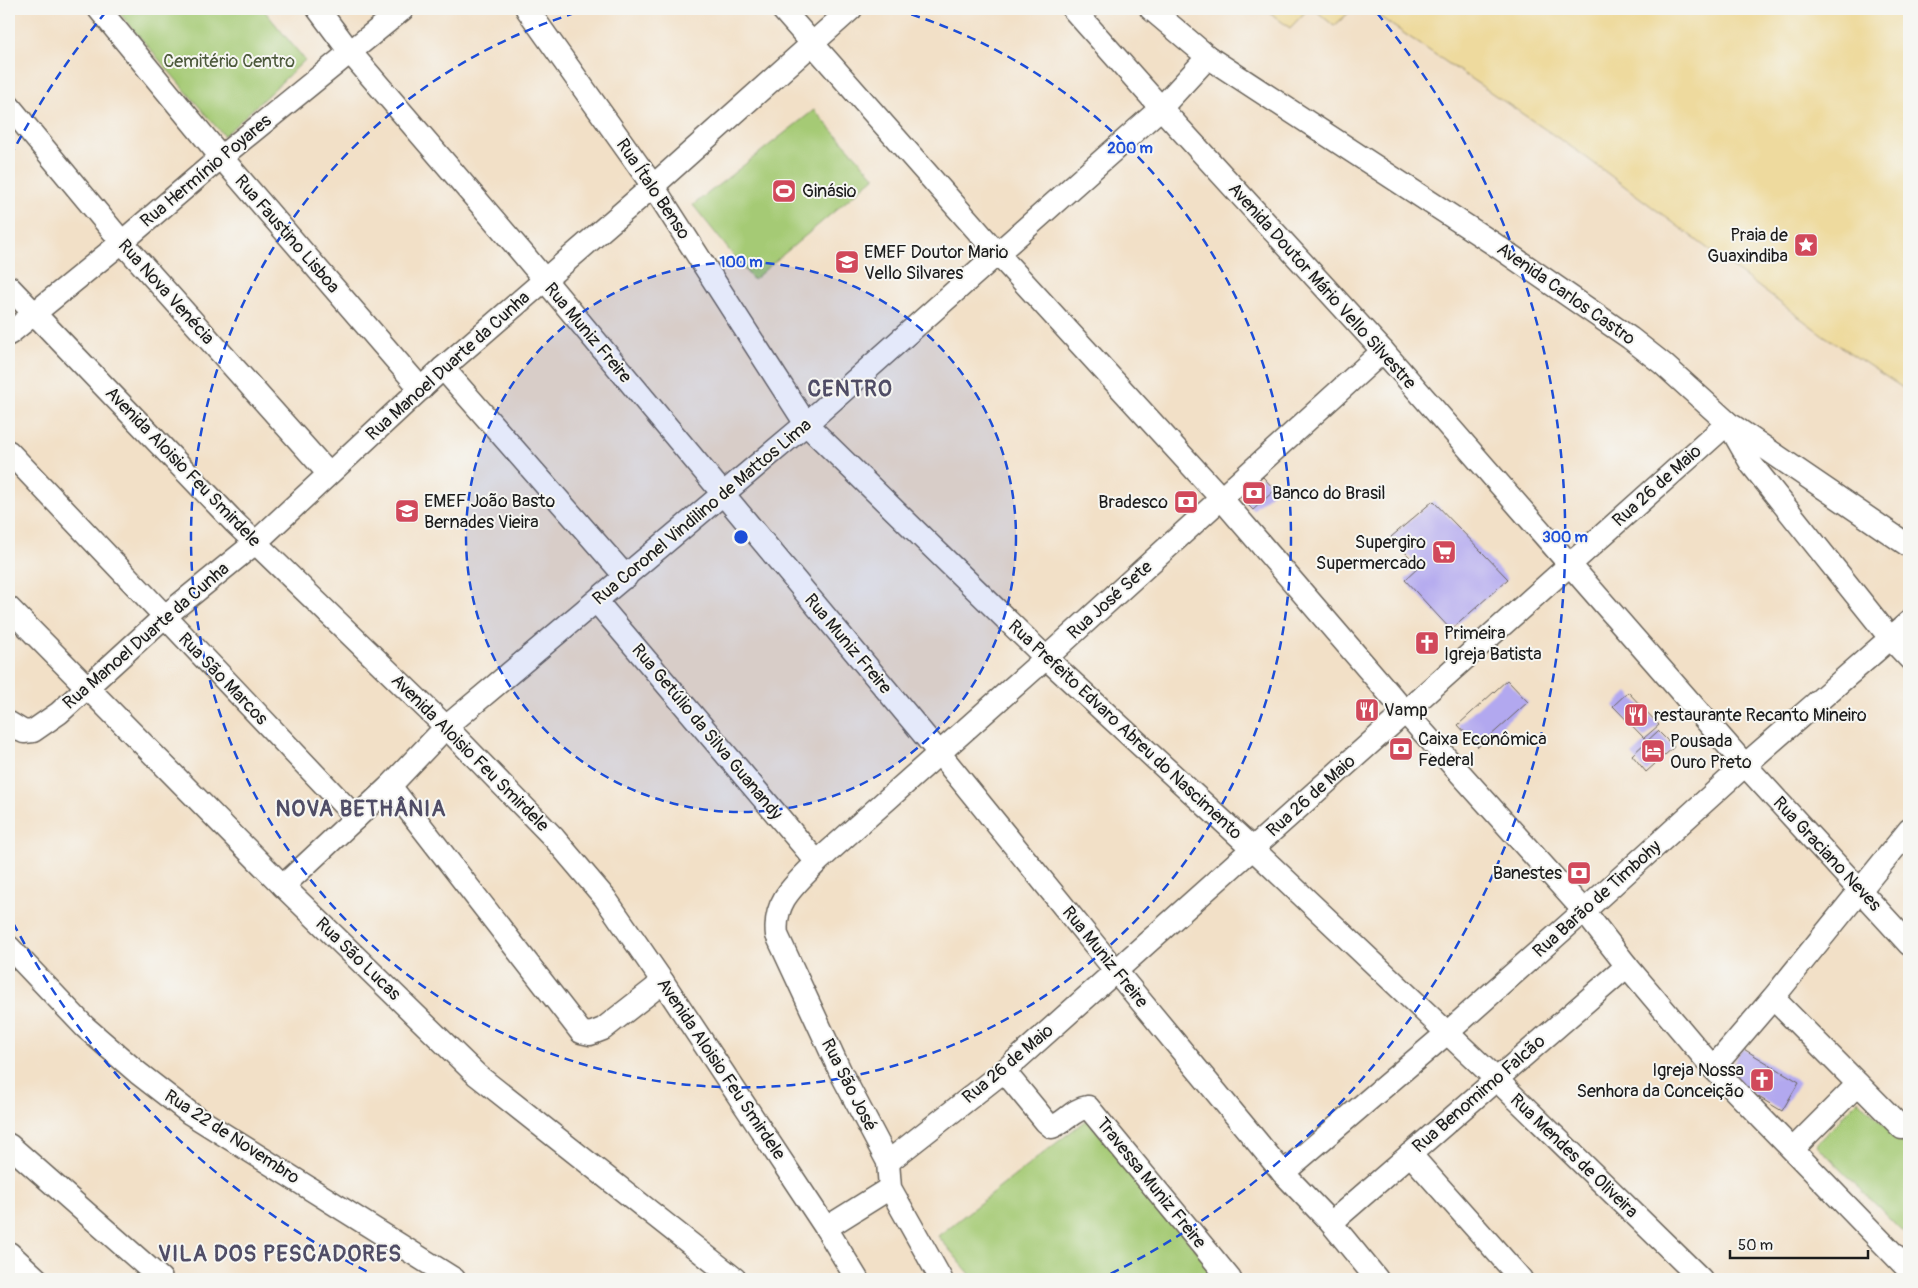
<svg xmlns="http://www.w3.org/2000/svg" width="1918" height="1288" font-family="Pangolin,sans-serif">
<rect width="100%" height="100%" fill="#f6f6f2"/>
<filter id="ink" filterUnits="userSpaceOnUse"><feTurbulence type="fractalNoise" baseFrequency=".02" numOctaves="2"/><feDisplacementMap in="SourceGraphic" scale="10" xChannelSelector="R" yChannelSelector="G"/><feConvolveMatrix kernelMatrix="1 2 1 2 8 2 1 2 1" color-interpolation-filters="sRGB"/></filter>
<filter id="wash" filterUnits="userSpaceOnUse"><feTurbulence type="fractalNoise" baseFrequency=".0096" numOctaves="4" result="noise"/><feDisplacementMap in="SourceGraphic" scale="20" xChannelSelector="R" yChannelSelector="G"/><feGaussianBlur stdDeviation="1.12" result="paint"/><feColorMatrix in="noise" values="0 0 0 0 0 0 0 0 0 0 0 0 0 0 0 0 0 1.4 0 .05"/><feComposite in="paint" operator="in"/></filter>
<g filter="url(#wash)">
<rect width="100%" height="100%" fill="#f2e0c7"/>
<g fill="#a5ca74" stroke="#607348">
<path d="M116 9H263L305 60 224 136Z"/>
<path d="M814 110 875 177 753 280 693 205Z"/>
<path d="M1859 1100 1909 1149V1238L1816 1144Z"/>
<path d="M1087 1119 1220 1279H974L938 1236Z"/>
</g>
<g fill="#eeda9e" stroke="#857b5d">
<path d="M1265 9H1308L1290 28Z"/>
<path d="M1314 9H1353L1334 26Z"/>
<path d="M1368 9H1909V392L1823 335 1583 155Z"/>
</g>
<g id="blocks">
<g fill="#b2a8ef">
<path d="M1263 477 1275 490 1253 510 1243 500V494Z"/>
<path d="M1433 501 1508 579 1451 630 1405 580 1419 567 1391 537Z"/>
<path d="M1507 680 1528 702 1478 747 1458 725Z"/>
<path d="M1628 692 1659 725 1644 738 1613 706Z"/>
<path d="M1658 731 1674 747 1646 772 1632 755Z"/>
<path d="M1742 1048 1799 1082 1782 1111 1725 1077Z"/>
</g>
</g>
</g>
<g filter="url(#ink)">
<use href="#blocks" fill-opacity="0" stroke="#676158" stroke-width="1"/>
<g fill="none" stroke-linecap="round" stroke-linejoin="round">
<defs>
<g id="minor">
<path d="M99 9 221 157 421 389"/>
<path d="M318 9 350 52 524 255 940 754 1115 970 1283 1173 1331 1223 1377 1279"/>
<path d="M527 9 653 186 806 424 1046 658 1252 848 1496 1079 1701 1279"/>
<path d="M782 9 997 253 1221 498 1405 712 1584 911 1627 966 1713 1068 1909 1270"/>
<path d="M1073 9 1161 108 1383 351 1745 765 1909 944"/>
<path d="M1151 9 1208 57 1494 244 1630 338 1663 364 1728 423 1752 465 1891 639 1909 658"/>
<path d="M9 106 122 242 328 473"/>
<path d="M9 287 235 523 446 727 554 838 605 898 663 982 826 1228 857 1279"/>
<path d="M9 334 122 242 221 157 403 9"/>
<path d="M443 368 626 577"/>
<path d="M1733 426 1909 546"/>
<path d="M9 452 356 818"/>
<path d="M597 602 817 862"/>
<path d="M9 608 283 886 477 1075 735 1279"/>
<path d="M9 723 24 732 33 731 59 713 164 617 255 543 443 368 653 186 851 9"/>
<path d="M390 786 581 1032 590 1034 603 1029 663 982"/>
<path d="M283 886 390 786 446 727 806 424 1161 108 1208 57"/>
<path d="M9 947 85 1027 138 1073 191 1114 454 1279"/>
<path d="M1773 998 1902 1128"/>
<path d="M1713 1068 1773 998 1909 830"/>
<path d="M1004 1071 1046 1122 1052 1127C1066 1122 1073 1109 1088 1107L1230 1279"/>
<path d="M9 1145 161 1279"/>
<path d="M1793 1149 1858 1084"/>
<path d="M1410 1154 1521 1279"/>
<path d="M888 1162 1004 1071 1728 423"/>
<path d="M1283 1173 1447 1033 1584 911 1745 765 1909 622"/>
<path d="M1331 1223 1627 966"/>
<path d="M826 1228 890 1188"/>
<path d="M9 1253 37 1279"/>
<path d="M941 1279 890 1188 888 1162 841 1073 777 935C773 901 795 885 817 862L1046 658 1383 351"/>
</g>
</defs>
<use href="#minor" stroke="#676158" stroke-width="25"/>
<use href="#minor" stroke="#fff" stroke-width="22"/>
</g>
</g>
<circle cx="741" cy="537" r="275" fill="#1d4ed8" fill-opacity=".12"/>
<g fill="none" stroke="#1d4ed8" stroke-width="2.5" stroke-dasharray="9 6">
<circle cx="741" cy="537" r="275"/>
<path d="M897 10A550 550 0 1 1 585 10"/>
<path d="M380 1278A824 824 0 0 1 10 917M10 157A824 824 0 0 1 105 13M1377 13A824 824 0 0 1 1102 1278"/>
</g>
<defs>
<symbol id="stadium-square" viewBox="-11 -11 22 22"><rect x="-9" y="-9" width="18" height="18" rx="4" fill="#d1495b" stroke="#f6f6f2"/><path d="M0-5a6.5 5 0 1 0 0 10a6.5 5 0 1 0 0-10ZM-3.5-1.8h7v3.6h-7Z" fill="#fff"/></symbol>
<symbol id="sight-square" viewBox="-11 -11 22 22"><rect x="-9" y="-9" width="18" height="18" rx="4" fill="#d1495b" stroke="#f6f6f2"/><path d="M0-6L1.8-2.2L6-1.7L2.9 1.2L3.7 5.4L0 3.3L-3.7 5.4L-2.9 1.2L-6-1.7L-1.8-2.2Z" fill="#fff"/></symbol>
<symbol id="school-square" viewBox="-11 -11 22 22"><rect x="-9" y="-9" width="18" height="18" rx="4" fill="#d1495b" stroke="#f6f6f2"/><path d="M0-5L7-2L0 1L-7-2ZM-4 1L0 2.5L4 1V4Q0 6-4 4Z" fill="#fff"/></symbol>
<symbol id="bank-square" viewBox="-11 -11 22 22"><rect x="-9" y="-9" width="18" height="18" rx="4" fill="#d1495b" stroke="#f6f6f2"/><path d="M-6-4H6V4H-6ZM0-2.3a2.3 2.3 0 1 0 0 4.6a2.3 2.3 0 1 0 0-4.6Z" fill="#fff"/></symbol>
<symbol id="supermarket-square" viewBox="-11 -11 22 22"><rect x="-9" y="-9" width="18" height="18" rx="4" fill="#d1495b" stroke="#f6f6f2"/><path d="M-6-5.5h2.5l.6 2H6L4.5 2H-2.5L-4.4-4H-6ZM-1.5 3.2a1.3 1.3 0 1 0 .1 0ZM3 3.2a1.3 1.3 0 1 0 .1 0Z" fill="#fff"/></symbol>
<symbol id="church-square" viewBox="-11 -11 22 22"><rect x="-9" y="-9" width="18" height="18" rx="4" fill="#d1495b" stroke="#f6f6f2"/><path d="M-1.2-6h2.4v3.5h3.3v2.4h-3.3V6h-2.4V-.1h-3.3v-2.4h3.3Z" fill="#fff"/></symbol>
<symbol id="restaurant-square" viewBox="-11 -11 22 22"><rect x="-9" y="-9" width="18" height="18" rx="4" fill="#d1495b" stroke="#f6f6f2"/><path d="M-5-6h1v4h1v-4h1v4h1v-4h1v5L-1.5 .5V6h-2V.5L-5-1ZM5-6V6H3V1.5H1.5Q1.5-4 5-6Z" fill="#fff"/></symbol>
<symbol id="hotel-square" viewBox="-11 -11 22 22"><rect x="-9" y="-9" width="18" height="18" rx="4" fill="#d1495b" stroke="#f6f6f2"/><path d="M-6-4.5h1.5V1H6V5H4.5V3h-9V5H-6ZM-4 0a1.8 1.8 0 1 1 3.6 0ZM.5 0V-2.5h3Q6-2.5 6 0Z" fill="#fff"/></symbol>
</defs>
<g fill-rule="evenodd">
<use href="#stadium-square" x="770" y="177" width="28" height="28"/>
<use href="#sight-square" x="1792" y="231" width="28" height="28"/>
<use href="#school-square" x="833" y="248" width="28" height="28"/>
<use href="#bank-square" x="1240" y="479" width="28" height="28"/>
<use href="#bank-square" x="1172" y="488" width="28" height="28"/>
<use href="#school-square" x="393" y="497" width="28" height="28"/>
<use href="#supermarket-square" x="1430" y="538" width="28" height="28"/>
<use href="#church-square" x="1413" y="629" width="28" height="28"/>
<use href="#restaurant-square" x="1353" y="696" width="28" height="28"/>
<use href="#restaurant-square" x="1622" y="701" width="28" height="28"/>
<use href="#bank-square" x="1387" y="735" width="28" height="28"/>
<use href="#hotel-square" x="1639" y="737" width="28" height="28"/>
<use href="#bank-square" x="1565" y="859" width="28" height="28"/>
<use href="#church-square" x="1748" y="1066" width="28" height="28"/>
</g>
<g text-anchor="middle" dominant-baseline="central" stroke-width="4" stroke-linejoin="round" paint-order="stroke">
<g font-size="18" fill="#4c593b" stroke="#f6f6f2">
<text x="229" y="61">Cemitério Centro</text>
</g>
<g font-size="18" fill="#1c1c1c" stroke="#f6f6f2">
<text transform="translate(206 171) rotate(-40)">Rua Hermínio Poyares</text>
<text transform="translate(653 189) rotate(56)">Rua Ítalo Benso</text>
<text transform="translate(287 234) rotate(49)">Rua Faustino Lisboa</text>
<text transform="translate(1322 286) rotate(48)">Avenida Doutor Mário Vello Silvestre</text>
<text transform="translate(166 292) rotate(48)">Rua Nova Venécia</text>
<text transform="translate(1566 294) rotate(35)">Avenida Carlos Castro</text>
<text transform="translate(588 333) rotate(50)">Rua Muniz Freire</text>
<text transform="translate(448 366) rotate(-42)">Rua Manoel Duarte da Cunha</text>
<text transform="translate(183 467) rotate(46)">Avenida Aloisio Feu Smirdele</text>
<text transform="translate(1657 486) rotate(-42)">Rua 26 de Maio</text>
<text transform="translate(702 512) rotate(-40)">Rua Coronel Vindilino de Mattos Lima</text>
<text transform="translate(1110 600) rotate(-42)">Rua José Sete</text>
<text transform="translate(146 636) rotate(-41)">Rua Manoel Duarte da Cunha</text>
<text transform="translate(848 644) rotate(50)">Rua Muniz Freire</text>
<text transform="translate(223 679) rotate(46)">Rua São Marcos</text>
<text transform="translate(1125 730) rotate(43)">Rua Prefeito Edvaro Abreu do Nascimento</text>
<text transform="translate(707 732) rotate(50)">Rua Getúlio da Silva Guanandy</text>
<text transform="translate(470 753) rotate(45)">Avenida Aloisio Feu Smirdele</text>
<text transform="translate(1311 796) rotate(-42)">Rua 26 de Maio</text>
<text transform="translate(1827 854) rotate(47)">Rua Graciano Neves</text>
<text transform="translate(1597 899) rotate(-42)">Rua Barão de Timbohy</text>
<text transform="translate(1105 957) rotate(51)">Rua Muniz Freire</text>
<text transform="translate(358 959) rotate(44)">Rua São Lucas</text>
<text transform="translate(1008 1064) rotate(-40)">Rua 26 de Maio</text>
<text transform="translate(721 1069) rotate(56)">Avenida Aloisio Feu Smirdele</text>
<text transform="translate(849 1085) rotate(63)">Rua São José</text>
<text transform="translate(1479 1094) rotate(-41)">Rua Benomimo Falcão</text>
<text transform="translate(232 1137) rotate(33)">Rua 22 de Novembro</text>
<text transform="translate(1574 1156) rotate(44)">Rua Mendes de Oliveira</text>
<text transform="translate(1151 1183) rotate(51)">Travessa Muniz Freire</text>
</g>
<g font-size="18" fill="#1c1c1c" stroke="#f6f6f2" text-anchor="start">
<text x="802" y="191">Ginásio</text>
<text x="1788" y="235" text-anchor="end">Praia de<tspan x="1788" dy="21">Guaxindiba</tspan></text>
<text x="864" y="252">EMEF Doutor Mario<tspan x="864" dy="21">Vello Silvares</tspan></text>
<text x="1272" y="493">Banco do Brasil</text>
<text x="424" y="501">EMEF João Basto<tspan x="424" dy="21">Bernades Vieira</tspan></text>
<text x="1168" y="502" text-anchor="end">Bradesco</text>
<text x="1426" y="542" text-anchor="end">Supergiro<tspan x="1426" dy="21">Supermercado</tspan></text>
<text x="1444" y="633">Primeira<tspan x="1444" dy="21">Igreja Batista</tspan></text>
<text x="1384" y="710">Vamp</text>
<text x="1654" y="715">restaurante Recanto Mineiro</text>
<text x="1418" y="739">Caixa Econômica<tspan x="1418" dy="21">Federal</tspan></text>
<text x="1670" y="741">Pousada<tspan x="1670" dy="21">Ouro Preto</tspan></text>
<text x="1562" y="873" text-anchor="end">Banestes</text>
<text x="1744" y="1070" text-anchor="end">Igreja Nossa<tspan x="1744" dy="21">Senhora da Conceição</tspan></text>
</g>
<g font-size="22" font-weight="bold" letter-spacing="1" fill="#504d66" stroke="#f6f6f2">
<text x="850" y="389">CENTRO</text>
<text x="361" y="809">NOVA BETHÂNIA</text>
<text x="280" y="1254">VILA DOS PESCADORES</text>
</g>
</g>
<circle cx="741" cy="537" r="8" fill="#1d4ed8" stroke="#f6f6f2" stroke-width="2.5"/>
<g font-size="15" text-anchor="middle" font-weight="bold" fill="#1d4ed8" stroke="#f6f6f2" stroke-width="4" stroke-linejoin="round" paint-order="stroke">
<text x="1130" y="153">200 m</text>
<text x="741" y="267">100 m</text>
<text x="1565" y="542">300 m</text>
</g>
<rect width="1918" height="1288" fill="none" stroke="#f6f6f2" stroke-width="30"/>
<path d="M1730 1250v8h138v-8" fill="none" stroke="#1c1c1c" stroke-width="2.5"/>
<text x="1738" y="1250" font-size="15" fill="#1c1c1c" stroke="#f6f6f2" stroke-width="4" paint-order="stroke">50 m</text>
</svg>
